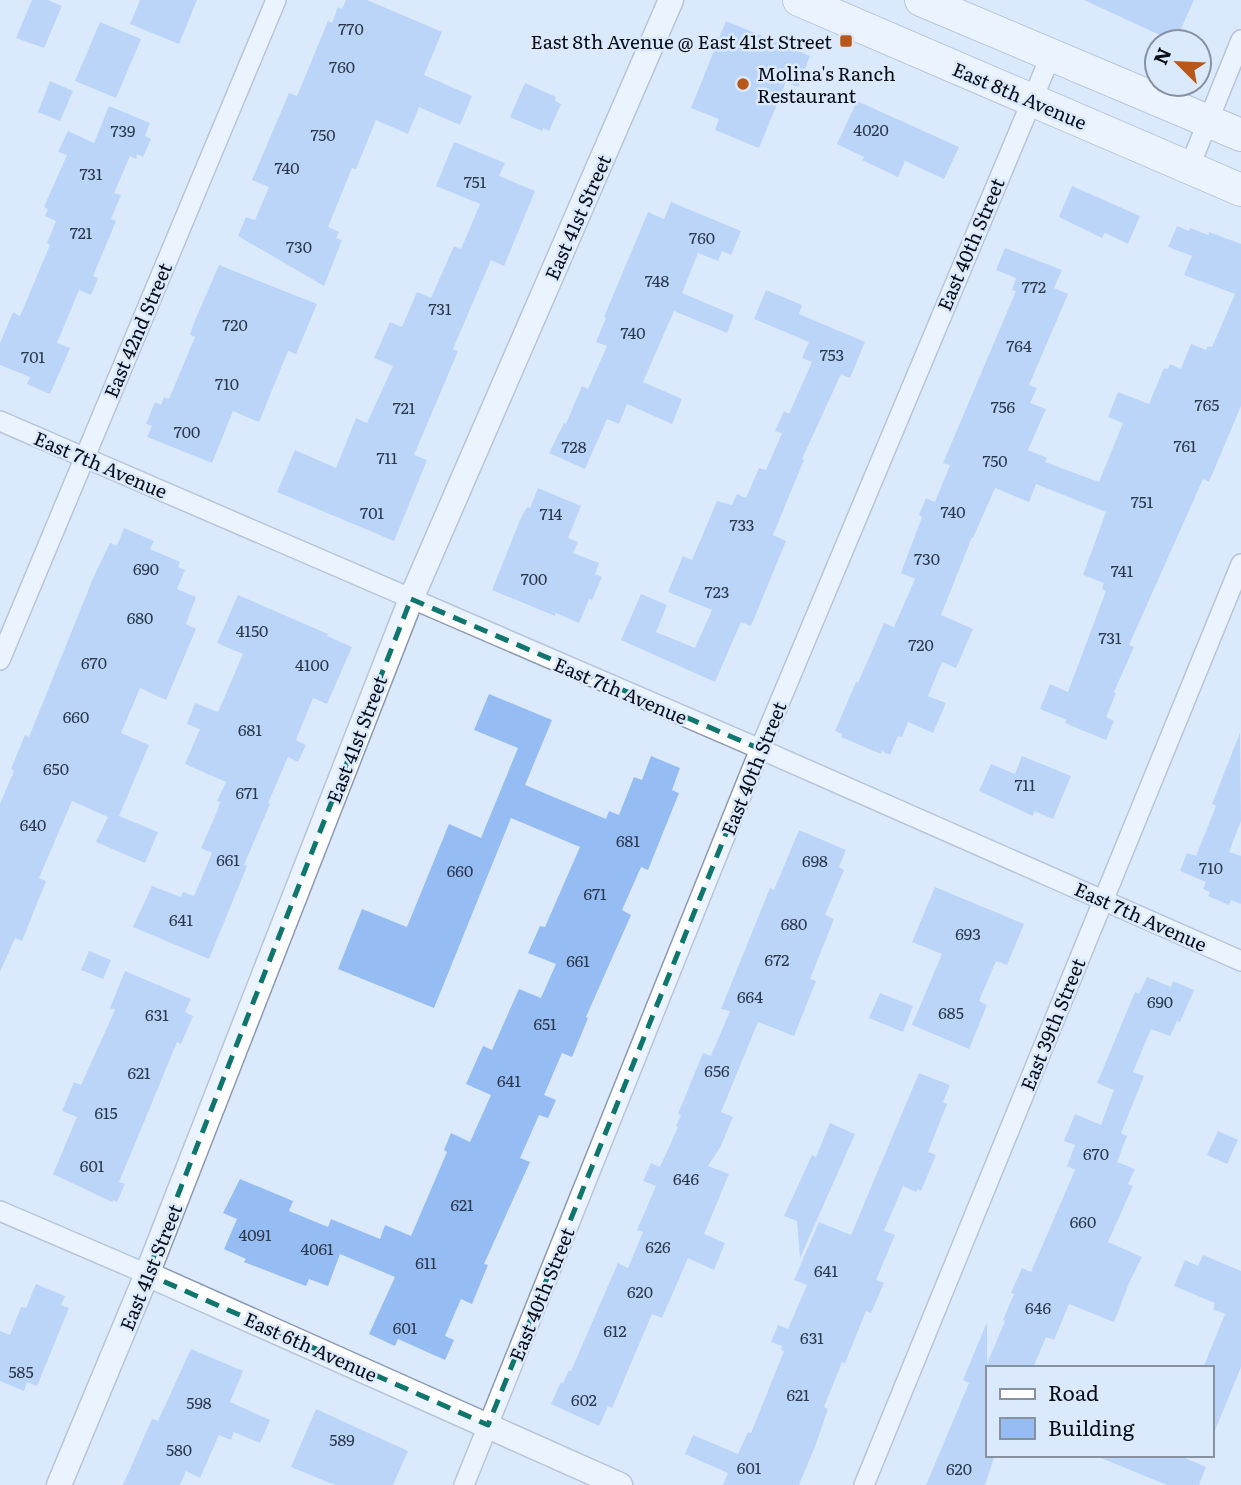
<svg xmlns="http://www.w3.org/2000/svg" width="1241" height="1485" font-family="Literata,serif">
<rect width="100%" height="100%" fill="#dbe9fd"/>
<g fill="#96bcf4">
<path d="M32 0H48L62 6 44 48 16 38Z"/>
<path d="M140 0H197L179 44 130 24Z"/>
<path d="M346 0H367L442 32 424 75 472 96 460 125 419 107 408 134 376 120 356 169 352 168 328 227 339 232 336 238 342 240 324 286 238 236 246 217 255 220 269 187 252 180 289 93 297 96 328 21 332 23 338 7 342 9Z"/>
<path d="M1084 0H1194L1175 42Z"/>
<path d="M726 21 810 56 798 87 786 82 759 148 715 130 719 119 691 108Z"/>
<path d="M100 22 141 39 116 98 75 81Z"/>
<path d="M50 81 73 91 60 121 38 112Z"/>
<path d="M525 83 556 97 555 101 561 104 549 131 543 128 542 131 510 117Z"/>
<path d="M857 101 959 147 944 179 905 161 898 177 862 160 864 157 837 144Z"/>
<path d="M109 106 150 123 145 136 151 139 143 157 137 154 136 159 130 156 114 193 121 195 111 219 116 221 93 276 98 278 91 295 79 290 57 343 70 348 50 394 27 384 30 377 0 365V343L13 312 20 316 50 245 47 243 56 221 45 216 48 209 44 207 67 155 58 152 68 131 94 143Z"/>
<path d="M454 142 505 163 499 176 535 191 504 266 491 260 453 349 458 351 414 455 427 460 394 541 277 492 295 450 336 468 356 418 367 423 393 366 374 358 390 322 402 327 417 292 431 298 454 246 461 249 480 204 436 186Z"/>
<path d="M1072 186 1140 216 1128 244 1105 233 1102 238 1059 217Z"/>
<path d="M671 202 741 231 731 255 722 251 718 261 698 253 682 293 734 315 727 333 674 311 643 382 682 399 672 424 627 404 619 424 607 419 585 469 549 453 564 423 566 424 582 386 588 389 607 346 596 342 606 318 604 317 648 212 664 219Z"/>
<path d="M1177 226 1189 231 1190 228 1208 235 1209 232 1241 244V406L1209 482 1203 479 1129 645 1134 647 1114 692 1116 693 1106 717 1114 721 1106 740 1065 723 1067 720 1040 709 1050 684 1068 692 1106 591 1102 589 1104 583 1083 575 1106 512 1036 484 1029 502 995 488 973 538 972 537 941 615 973 629 956 668 942 662 928 696 946 703 933 733 908 722 902 737 898 736 890 755 882 751 881 754 841 737 842 734 835 731 856 682 858 683 884 623 894 627 915 579 901 573 922 517 919 515 926 498 935 502 950 465 943 463 1016 291 1012 290 1016 278 996 270 1005 248 1062 270 1054 288 1068 294 1029 385 1037 388 1030 403 1046 409 1028 450 1047 458 1045 462 1099 482 1123 423 1108 417 1118 392 1149 404 1164 368 1168 369 1170 364 1181 369 1191 344 1206 350 1208 346 1212 347 1235 294 1184 275 1192 256 1168 247Z"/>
<path d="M219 265 317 304 296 354 288 351 259 422 233 411 212 463 147 437 152 426 146 424 155 402 161 405 164 397 169 399 195 337 190 335 193 325Z"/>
<path d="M766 290 802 305 799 314 865 342 850 378 841 374 802 459 804 460 773 535 786 541 751 626 741 622 715 682 621 640 641 594 667 605 656 632 695 648 712 610 668 592 683 556 692 560 717 501 732 505 737 494 746 498 759 468 766 470 782 433 775 431 784 411 789 414 812 362 802 358 809 342 754 319Z"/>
<path d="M538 488 581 506 568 538 578 542 573 553 599 563 595 574 602 577 592 600 589 599 579 623 556 613 555 616 492 590 520 520 527 507 530 508Z"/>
<path d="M124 528 154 541 150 549 180 562 178 567 185 570 177 589 196 597 186 624 196 629 166 700 140 688 121 733 149 745 119 816 158 832 145 863 96 842 108 817 72 801 39 878 46 881 22 941 15 938 0 972V804L14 771 11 769 25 735 29 737 94 576 110 543 117 546Z"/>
<path d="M238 595 328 634 327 636 352 647 327 704 313 698 296 740 306 745 298 762 288 757 268 803 270 804 244 865 247 866 209 959 133 927 152 886 181 897 183 892 194 896 212 853 201 848 216 814 220 802 217 801 226 782 185 764 200 729 187 724 195 703 218 712 243 654 217 643Z"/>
<path d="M489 694 552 720 525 785 606 819 609 811 619 815 634 777 642 780 651 756 680 768 672 790 679 793 648 870 641 867 622 910 631 915 586 1017 588 1018 572 1057 562 1053 544 1095 556 1100 548 1118 539 1115 520 1158 530 1162 484 1264 488 1265 472 1304 461 1299 445 1336 454 1340 445 1360 398 1339 395 1346 369 1334 395 1277 340 1254 328 1286 309 1279 306 1286 244 1262 246 1259 224 1249 237 1219 223 1213 240 1179 293 1201 289 1211 328 1227 331 1219 380 1239 385 1225 411 1236 447 1152 444 1150 451 1133 470 1142 491 1095 466 1084 483 1046 492 1050 519 989 541 998 556 964 528 953 540 926 545 927 580 847 511 818 434 1008 338 969 362 909 407 927 449 824 481 838 518 748 474 730Z"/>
<path d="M1240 733 1241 821 1229 852 1241 856V904L1231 900 1229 905 1208 896 1210 892 1203 889 1206 882 1180 871 1187 853 1196 856 1216 806 1212 804Z"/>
<path d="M1022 756 1071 776 1053 819 1034 811 1033 816 979 791 991 764 1015 774Z"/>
<path d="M799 830 846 850 839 867 844 870 825 915 834 919 810 979 816 981 794 1036 758 1022 721 1112 733 1117 721 1146 708 1166 729 1174 704 1234 725 1243 714 1270 688 1258 662 1318 652 1314 612 1408 608 1406 599 1426 551 1404 561 1382 563 1383 569 1370 571 1371 618 1263 628 1268 643 1232 637 1230 656 1186 643 1181 651 1163 660 1167 678 1127 676 1126 681 1115 678 1114 703 1053 711 1056 730 1011 721 1009 770 888 774 890Z"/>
<path d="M935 887 1024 924 1007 965 996 961 979 1001 987 1005 969 1049 912 1025 942 954 912 942Z"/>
<path d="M89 951 111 960 103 979 81 970Z"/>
<path d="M125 971 191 999 185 1012 193 1016 181 1044 177 1042 139 1134 119 1182 125 1184 117 1202 113 1200 112 1202 53 1174 77 1117 62 1111 74 1082 81 1085 115 1010 110 1008Z"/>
<path d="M1147 977 1171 987 1173 981 1194 990 1180 1022 1177 1021 1170 1036 1151 1029 1133 1072 1144 1076 1121 1133 1127 1136 1117 1162 1135 1169 1128 1184 1133 1186 1108 1242 1142 1257 1129 1283 1114 1322 1069 1304 1054 1340 1046 1337 1033 1368H987V1455H995L985 1485H926L969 1383 963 1380 987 1322V1364L1005 1321 1003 1320 1014 1294 1011 1293 1022 1268 1031 1272 1075 1170 1067 1166 1075 1145 1064 1141 1075 1114 1101 1125 1114 1090 1097 1083 1135 992 1139 994Z"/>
<path d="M880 993 913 1006 903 1032 869 1018Z"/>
<path d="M919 1073 950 1085 943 1102 947 1104 928 1152 936 1155 921 1191 918 1189 916 1192 903 1186 884 1231 895 1235 876 1280 884 1283 871 1313 866 1311 845 1363 842 1362 824 1407 828 1409 816 1444 799 1485H723L728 1473 685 1454 693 1435 738 1454 748 1432 751 1433 784 1351 781 1350 782 1346 771 1342 778 1325 788 1329 807 1285 794 1280 819 1222 851 1235Z"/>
<path d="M830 1123 855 1134 800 1258 797 1221 784 1216 812 1155 816 1157Z"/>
<path d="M1218 1131 1238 1140 1227 1164 1207 1155Z"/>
<path d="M1203 1255 1241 1271V1367L1212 1438 1211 1368H1203L1225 1314 1213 1309 1215 1303 1174 1286 1185 1260 1198 1266Z"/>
<path d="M36 1284 65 1296 61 1305 69 1308 37 1386 27 1382 24 1391 0 1381V1331L10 1335 21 1307 26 1308Z"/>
<path d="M191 1349 243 1371 230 1402 270 1420 260 1443 234 1432 231 1440 219 1435 200 1478 186 1471 180 1485H123L152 1419 158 1421Z"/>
<path d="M316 1409 408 1451 393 1485H335L291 1467Z"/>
<path d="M1178 1455 1206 1467 1199 1485H1167L1096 1456Z"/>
</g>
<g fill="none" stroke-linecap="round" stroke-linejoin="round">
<defs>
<g id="minor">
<path d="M1189 168 1241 40"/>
<path d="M0 421 760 749 1241 961"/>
<path d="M0 660 276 0"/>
<path d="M0 1211 147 1274"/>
<path d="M464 1485 760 749 1051 55"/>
<path d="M864 1485 1241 564"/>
</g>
<g id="tertiary">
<path d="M147 1274 620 1485"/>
<path d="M59 1485 147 1274 411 599 671 0"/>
</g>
<g id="primary">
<path d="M799 0 1241 190"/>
<path d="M921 0 1241 135"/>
</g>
</defs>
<use href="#minor" stroke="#8b9ab2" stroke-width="22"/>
<use href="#tertiary" stroke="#8b9ab2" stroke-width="27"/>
<use href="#primary" stroke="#8b9ab2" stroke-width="34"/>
<use href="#minor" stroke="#fff" stroke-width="19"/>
<use href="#tertiary" stroke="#fff" stroke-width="24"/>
<use href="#primary" stroke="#fff" stroke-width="32"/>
</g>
<path d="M0 0H1241V1485H0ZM411 599 760 749 488 1425 147 1274Z" fill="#dbe9fd" fill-opacity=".55" fill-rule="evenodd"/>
<path fill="none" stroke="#0f766e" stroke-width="5" stroke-dasharray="14 9" stroke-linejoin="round" d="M411 599 760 749 488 1425 147 1274Z"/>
<g fill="#b95719" stroke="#dbe9fd" stroke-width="2.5">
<rect x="839" y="34" width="14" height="14" rx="3.5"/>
<circle cx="743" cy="84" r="7"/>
</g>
<g text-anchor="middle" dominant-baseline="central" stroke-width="5" stroke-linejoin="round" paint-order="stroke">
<g font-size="16" fill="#2c394d">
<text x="351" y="28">770</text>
<text x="342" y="66">760</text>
<text x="871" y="129">4020</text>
<text x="123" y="130">739</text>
<text x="323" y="134">750</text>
<text x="287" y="167">740</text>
<text x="91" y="173">731</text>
<text x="475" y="181">751</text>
<text x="81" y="232">721</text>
<text x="702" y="237">760</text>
<text x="299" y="246">730</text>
<text x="657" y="280">748</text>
<text x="1034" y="286">772</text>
<text x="440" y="308">731</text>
<text x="235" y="324">720</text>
<text x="633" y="332">740</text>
<text x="1019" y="345">764</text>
<text x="832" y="354">753</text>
<text x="33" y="356">701</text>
<text x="227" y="383">710</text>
<text x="1207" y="404">765</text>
<text x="1003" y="406">756</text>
<text x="404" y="407">721</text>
<text x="187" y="431">700</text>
<text x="1185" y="445">761</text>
<text x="574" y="446">728</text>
<text x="387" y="457">711</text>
<text x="995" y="460">750</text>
<text x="1142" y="501">751</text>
<text x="953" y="511">740</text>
<text x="372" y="512">701</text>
<text x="551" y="513">714</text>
<text x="742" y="524">733</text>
<text x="927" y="558">730</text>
<text x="146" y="568">690</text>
<text x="1122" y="570">741</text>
<text x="534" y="578">700</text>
<text x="717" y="591">723</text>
<text x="140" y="617">680</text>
<text x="252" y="630">4150</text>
<text x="1110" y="637">731</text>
<text x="921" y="644">720</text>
<text x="94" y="662">670</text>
<text x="312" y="664">4100</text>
<text x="76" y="716">660</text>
<text x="250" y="729">681</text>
<text x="56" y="768">650</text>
<text x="1025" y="784">711</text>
<text x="247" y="792">671</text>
<text x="33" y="824">640</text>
<text x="628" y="840">681</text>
<text x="228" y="859">661</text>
<text x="815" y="860">698</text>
<text x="1211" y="867">710</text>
<text x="460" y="870">660</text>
<text x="595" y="893">671</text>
<text x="181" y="919">641</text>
<text x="794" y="923">680</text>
<text x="968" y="933">693</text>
<text x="777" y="959">672</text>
<text x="578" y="960">661</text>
<text x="750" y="996">664</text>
<text x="1160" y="1001">690</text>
<text x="951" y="1012">685</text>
<text x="157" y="1014">631</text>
<text x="545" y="1023">651</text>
<text x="717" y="1070">656</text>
<text x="139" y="1072">621</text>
<text x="509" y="1080">641</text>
<text x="106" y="1112">615</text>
<text x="1096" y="1153">670</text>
<text x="92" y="1165">601</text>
<text x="686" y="1178">646</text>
<text x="462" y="1204">621</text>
<text x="1083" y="1221">660</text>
<text x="255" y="1234">4091</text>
<text x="658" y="1246">626</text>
<text x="317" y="1248">4061</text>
<text x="426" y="1262">611</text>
<text x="826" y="1270">641</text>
<text x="640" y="1291">620</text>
<text x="1038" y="1307">646</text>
<text x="405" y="1327">601</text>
<text x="615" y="1330">612</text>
<text x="812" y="1337">631</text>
<text x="21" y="1371">585</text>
<text x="798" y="1394">621</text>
<text x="584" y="1399">602</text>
<text x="199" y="1402">598</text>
<text x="342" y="1439">589</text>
<text x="179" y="1449">580</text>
<text x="749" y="1467">601</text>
<text x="959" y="1468">620</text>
</g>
<g font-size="19" fill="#080d15" stroke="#dbe9fd" text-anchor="end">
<text x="832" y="41">East 8th Avenue @ East 41st Street</text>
<text x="757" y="73" text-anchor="start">Molina's Ranch<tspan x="757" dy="22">Restaurant</tspan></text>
</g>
<g font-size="19" fill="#080d15" stroke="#dbe9fd">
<text transform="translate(1020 95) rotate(23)">East 8th Avenue</text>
<text transform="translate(577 217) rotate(-66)">East 41st Street</text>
<text transform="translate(970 244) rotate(-67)">East 40th Street</text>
<text transform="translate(137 330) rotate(-67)">East 42nd Street</text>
<text transform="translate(101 464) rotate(23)">East 7th Avenue</text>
<text transform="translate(621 690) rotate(23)">East 7th Avenue</text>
<text transform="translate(356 739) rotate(-69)">East 41st Street</text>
<text transform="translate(753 768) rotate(-68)">East 40th Street</text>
<text transform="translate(1141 916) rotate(24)">East 7th Avenue</text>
<text transform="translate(1052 1024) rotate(-68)">East 39th Street</text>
<text transform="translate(150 1267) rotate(-68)">East 41st Street</text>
<text transform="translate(541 1294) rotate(-68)">East 40th Street</text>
<text transform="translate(311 1346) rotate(24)">East 6th Avenue</text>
</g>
</g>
<rect x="986" y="1366" width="228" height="91" fill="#dbe9fd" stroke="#8791a0" stroke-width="2"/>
<rect x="1000" y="1389" width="35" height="10" fill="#ffffff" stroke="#8791a0" stroke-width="2"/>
<text x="1048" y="1401" font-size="21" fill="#080d15">Road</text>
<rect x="1000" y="1418" width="35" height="21" fill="#96bcf4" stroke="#8791a0" stroke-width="2"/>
<text x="1048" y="1436" font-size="21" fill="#080d15">Building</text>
<g transform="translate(1178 63) rotate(294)"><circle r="33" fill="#dbe9fd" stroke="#8791a0" stroke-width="2"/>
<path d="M0-5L12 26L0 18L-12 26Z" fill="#b95719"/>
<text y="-10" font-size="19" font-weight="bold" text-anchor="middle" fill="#080d15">N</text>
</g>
</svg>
